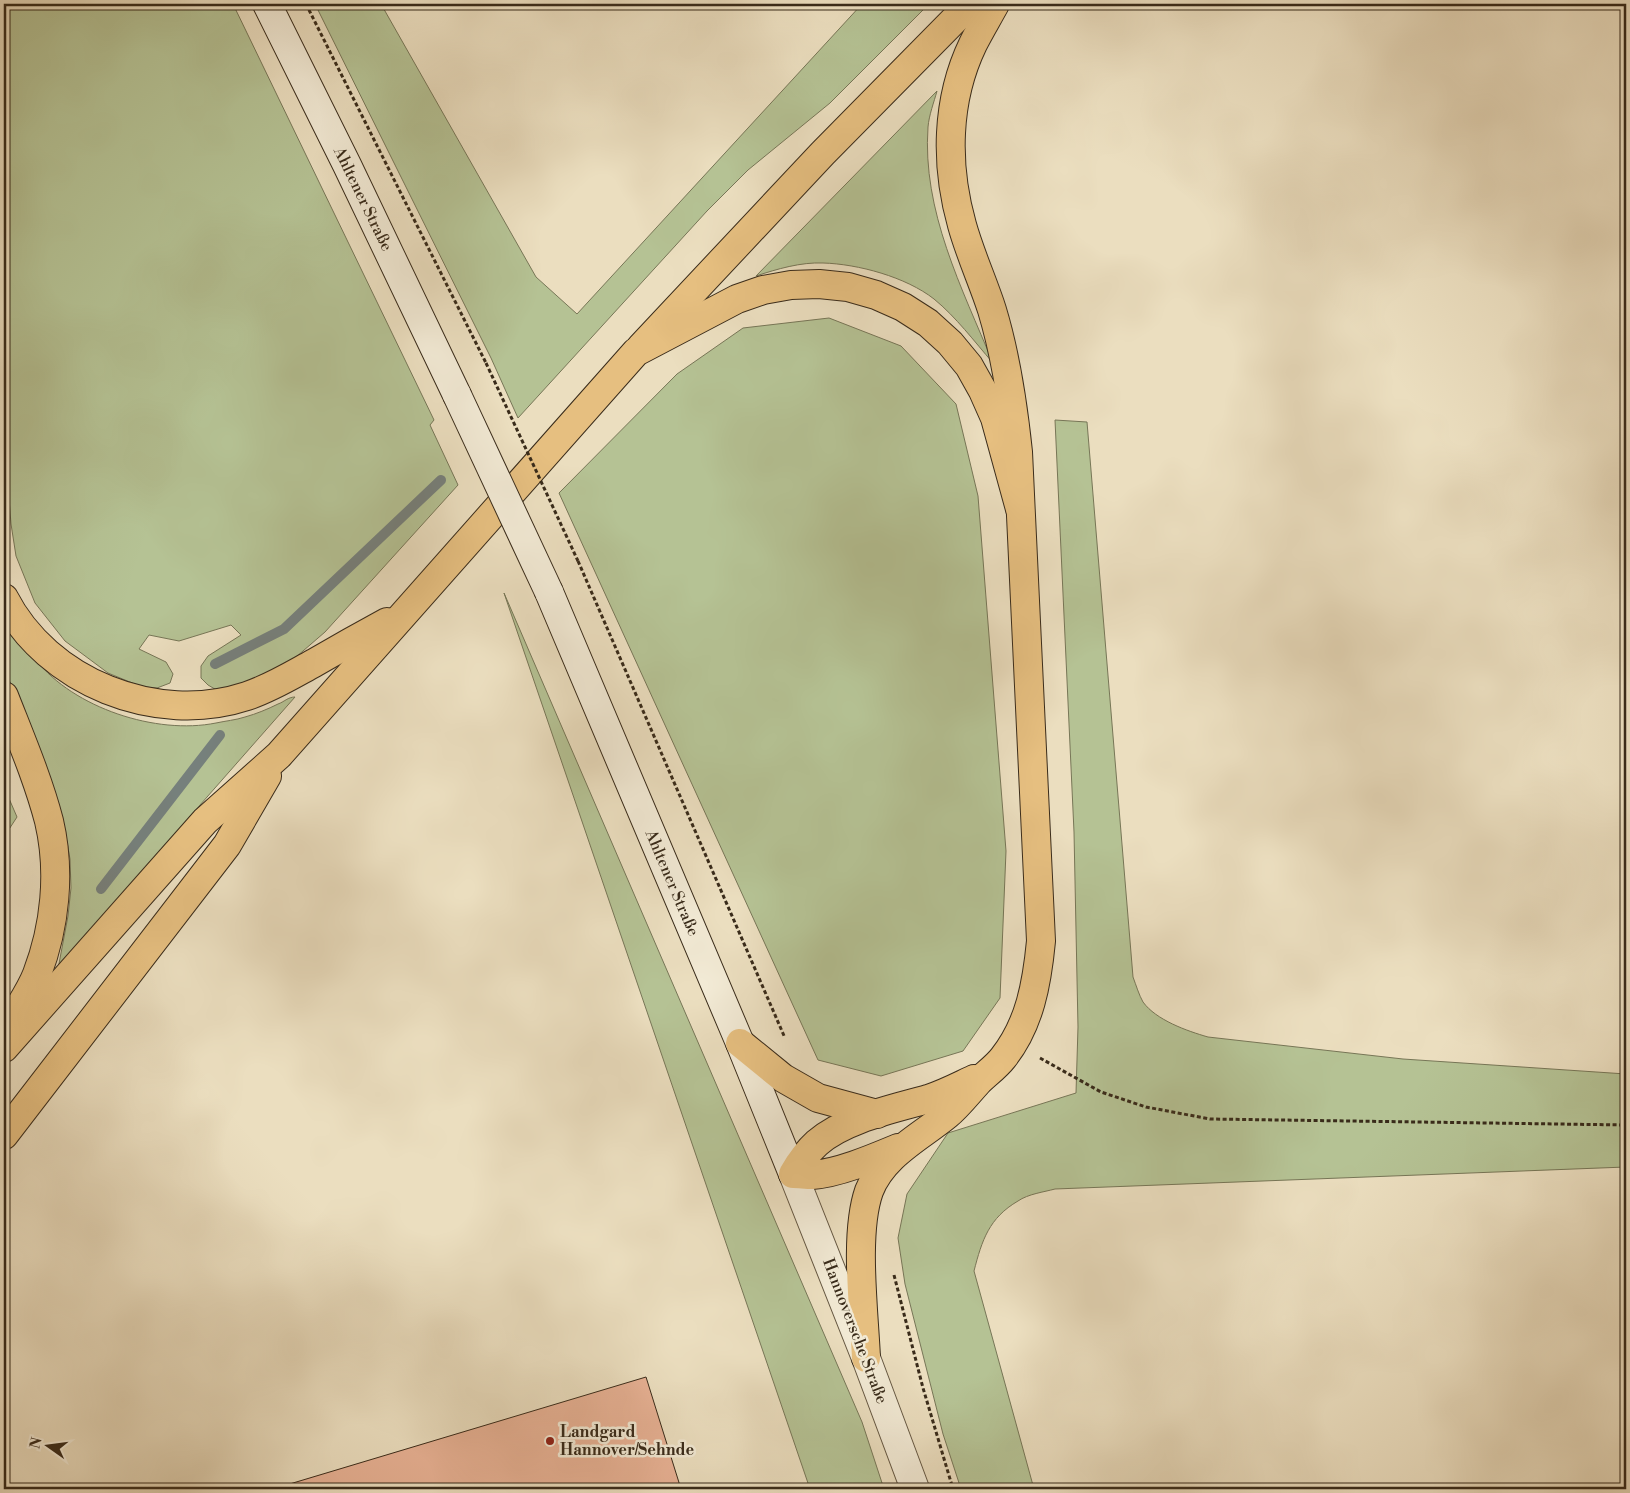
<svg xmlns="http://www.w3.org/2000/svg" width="1630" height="1493" font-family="'Libre Bodoni',serif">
<rect width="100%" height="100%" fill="#ebdebf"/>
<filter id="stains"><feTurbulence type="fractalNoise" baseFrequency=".004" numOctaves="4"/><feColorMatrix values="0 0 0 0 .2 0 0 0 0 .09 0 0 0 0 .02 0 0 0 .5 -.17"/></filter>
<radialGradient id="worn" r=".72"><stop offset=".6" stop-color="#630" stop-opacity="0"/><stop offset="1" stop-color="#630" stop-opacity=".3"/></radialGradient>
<g fill="#b5c294" stroke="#777657">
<path d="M4 4H233L434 420 430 425 458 485 325 632 296 657 264 677 220 692 208 685 201 678V666L208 656 241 635 231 625 179 641 149 635 139 649 166 662 173 674 170 683 157 688 142 687 108 673 65 641 35 603 16 556 11 524 4 435Z"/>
<path d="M315 4H381L536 277 577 314 862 4H929L830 103 748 170 707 211 518 418 491 358Z"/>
<path d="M937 91C934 102 929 115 928 127 922 211 962 288 993 363 974 341 956 317 934 299 906 277 858 264 823 263 801 262 777 269 756 276Z"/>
<path d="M829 318 901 346 956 404 978 496 1006 851 1000 998 963 1051 881 1076 818 1060 559 493 677 374 743 328Z"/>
<path d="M1055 420 1087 422 1133 977C1136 985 1139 995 1143 1002 1156 1020 1187 1031 1208 1037L1403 1059 1626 1074V1167L1055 1189C1044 1192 1028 1194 1018 1201 989 1218 982 1240 974 1271L1034 1489H961L943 1434 905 1284 898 1238 907 1194 948 1133 1076 1093 1078 1027 1074 832Z"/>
<path d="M504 593 862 1422 884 1489H810Z"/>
<path d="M4 607C14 624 23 644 36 660 74 708 156 735 216 723 225 721 236 720 245 717 256 714 268 709 278 704 284 702 288 697 295 697L200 805 61 970 58 969 68 916 71 888 70 859 63 820 56 797 19 708 6 671 4 660Z"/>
<path d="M4 787 17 817 4 837Z"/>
</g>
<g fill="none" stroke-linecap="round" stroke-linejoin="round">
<g stroke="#76807c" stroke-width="10">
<path d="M215 664 284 629 441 480"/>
<path d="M101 889 220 735"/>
</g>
</g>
<path fill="#e7b194" stroke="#392b1a" d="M646 1377 681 1489H273Z"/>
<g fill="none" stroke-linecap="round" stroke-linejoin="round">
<defs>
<path id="tertiary" d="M793 1174 866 1358 915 1489"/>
<g id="secondary">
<path d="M267 4 347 165 457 395"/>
<path d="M549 592 740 1043 793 1174"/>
</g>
<path id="primary" d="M641 347 823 153 970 4"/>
<g id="trunk">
<path d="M4 598C47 682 156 726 247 696 271 688 292 675 314 663 338 649 363 635 387 622"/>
<path d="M4 696C20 737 38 779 49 821 61 872 55 927 37 974 30 992 18 1008 9 1025"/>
<path d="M740 1043 783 1078 818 1098 877 1114"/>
<path d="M4 1048 205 821 279 755 636 352 737 299 763 290 791 285 819 284 848 287 876 295 903 307 928 323 950 343 969 366 983 391 995 418 1020 509"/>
<path d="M4 1135 227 845 267 776"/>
<path d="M898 1148C874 1158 839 1173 812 1175 806 1175 799 1174 793 1174 800 1162 807 1152 817 1143 844 1119 893 1109 928 1099 944 1094 959 1086 974 1079"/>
<path d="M866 1358C864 1311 854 1234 869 1191 883 1155 919 1138 947 1115 958 1106 968 1093 978 1082 986 1074 996 1067 1003 1058 1030 1024 1037 983 1041 941L1018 452C1013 404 1006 356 992 310 983 282 970 254 962 225 945 165 946 100 973 44 980 30 988 17 995 4"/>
</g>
</defs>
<use href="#tertiary" stroke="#665843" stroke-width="30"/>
<use href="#secondary" stroke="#392b1a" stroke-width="30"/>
<use href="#primary" stroke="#392b1a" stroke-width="30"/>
<use href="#trunk" stroke="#392b1a" stroke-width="30"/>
<g stroke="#392b1a" stroke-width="3" stroke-dasharray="4 2.5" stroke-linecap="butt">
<path d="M306 4 486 363"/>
<path d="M578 561 785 1038"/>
<path d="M1040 1058 1101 1092 1146 1107 1210 1119 1626 1125"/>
<path d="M894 1275 923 1388 953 1489"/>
</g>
<use href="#tertiary" stroke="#f2ead5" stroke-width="28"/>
<use href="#secondary" stroke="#f2ead5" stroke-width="28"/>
<use href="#primary" stroke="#e6bf80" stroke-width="28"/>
<use href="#trunk" stroke="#e6bf80" stroke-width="28"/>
<defs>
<path id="secondary-bridge" d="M457 395 549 592"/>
</defs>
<use href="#secondary-bridge" stroke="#392b1a" stroke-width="30" stroke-linecap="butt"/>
<path stroke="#392b1a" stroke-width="3" stroke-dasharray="4 2.5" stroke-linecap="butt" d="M486 363 578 561"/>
<use href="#secondary-bridge" stroke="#f2ead5" stroke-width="28"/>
</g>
<circle fill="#8f2418" stroke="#f2ead5" stroke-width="2" cx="550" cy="1441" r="5"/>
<g text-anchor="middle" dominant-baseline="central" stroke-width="5" stroke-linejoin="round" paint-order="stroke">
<g font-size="16" fill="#392b1a" stroke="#f2ead5">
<text transform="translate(363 199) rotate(64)">Ahltener Straße</text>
<text transform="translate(672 883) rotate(67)">Ahltener Straße</text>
<text transform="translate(855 1331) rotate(69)">Hannoversche Straße</text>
</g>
<g font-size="16" font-weight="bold" fill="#392b1a" stroke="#f2ead5" text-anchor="start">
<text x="560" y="1432">Landgard<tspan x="560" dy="18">Hannover/Sehnde</tspan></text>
</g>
</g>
<rect width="1630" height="1493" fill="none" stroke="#ebdebf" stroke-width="20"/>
<rect x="5" y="5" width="1620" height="1483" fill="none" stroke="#392b1a" stroke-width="2.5"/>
<rect x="10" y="10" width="1610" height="1473" fill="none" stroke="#392b1a"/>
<g transform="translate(48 1446) rotate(284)" stroke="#f2ead5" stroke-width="4" paint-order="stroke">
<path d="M0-4L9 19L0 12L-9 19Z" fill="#392b1a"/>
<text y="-8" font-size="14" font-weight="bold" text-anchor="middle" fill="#392b1a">N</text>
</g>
<rect width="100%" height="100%" filter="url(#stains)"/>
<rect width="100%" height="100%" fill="url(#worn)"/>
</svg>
